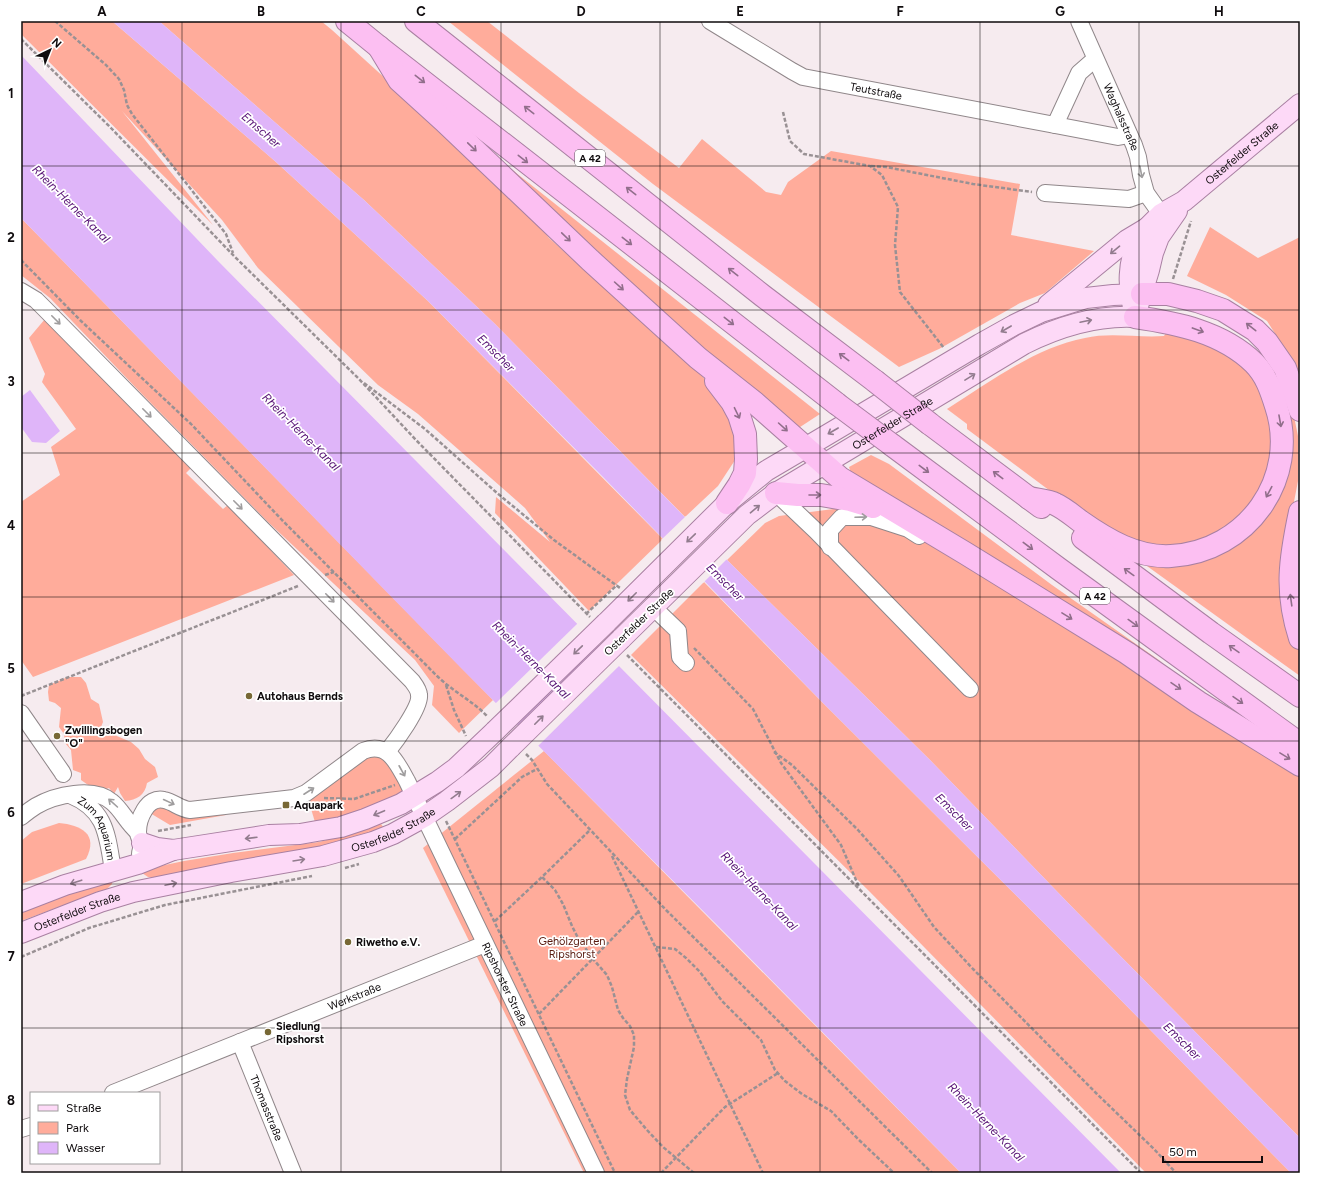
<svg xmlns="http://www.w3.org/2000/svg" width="1321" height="1194" font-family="Figtree,sans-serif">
<rect width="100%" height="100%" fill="#f6ebef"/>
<g fill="#ffac9b">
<path d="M21 21H112L276 162 428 301 663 539 589 611 495 513 496 497 550 542 525 508 418 414 378 385 258 268 222 220 122 111 213 225 21 34Z"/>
<path d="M159 21H321L332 30 519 200 549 238 691 364 721 397 737 428 739 454 718 486 685 517 495 324 364 200Z"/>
<path d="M448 21H487L579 93 679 168 702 139 766 192 781 195 788 182 831 151 1020 184 1011 235 1094 251 1045 293 1020 303 939 349 899 367 653 184Z"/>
<path d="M506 165 820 414 794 431 505 167Z"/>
<path d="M21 218 493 700 459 733 432 705 434 686 415 660 268 522 139 391 50 298 21 275Z"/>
<path d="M1210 227 1258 258 1300 237V388L1291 358 1267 321 1226 295 1187 276Z"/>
<path d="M45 319 191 468 186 473 223 509 228 505 294 575 33 677 21 660V502L60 475 51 447 76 429 42 382 45 374 29 338Z"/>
<path d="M1169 328 1205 339 1255 376 1273 422 1269 474 1254 504 1217 535 1164 548 1137 545 1085 517 967 429V424L947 409C990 382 1034 348 1085 338 1110 332 1138 338 1164 336Z"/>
<path d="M1286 395 1290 397 1298 436V481L1279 580 1289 621 1300 652V676L1140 561 1254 529 1275 504 1289 474 1293 438Z"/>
<path d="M871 455 889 464 1052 585 1163 663 1042 595 846 474 850 470 849 467Z"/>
<path d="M857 506 915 536 1106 652 1300 773V1138L1073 908 930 760 727 560 765 523 779 516Z"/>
<path d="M704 582 823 703 1107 986 1291 1173H1146L870 892 631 655Z"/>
<path d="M68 677H81L86 683 91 699 99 704 103 722 101 727 105 731V736L112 734 131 742 139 749 145 759 155 767 158 777 147 783C145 795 137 800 125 801L120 793 118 787 114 794 109 788 101 791 91 787 81 780V773L73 770 71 750 65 743 64 734 59 727 61 708 55 703 49 701 48 692 49 685Z"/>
<path d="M378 749 413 795 317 829 307 795Z"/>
<path d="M544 751 961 1173H584L423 848Z"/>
<path d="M160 807 226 811V815L170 825 150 813 151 811Z"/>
<path d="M59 823C81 825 99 834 86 859L21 884V841L32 832Z"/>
<path d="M381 824 384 828 370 833 309 851 163 880 148 877 142 873 141 870 184 861 233 853 319 842 367 829Z"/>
<path d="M113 879 112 884 107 889 21 921V908Z"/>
</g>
<g fill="#dfb5f9">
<path d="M112 21H159L364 200 495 324 727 560 930 760 1073 908 1300 1138V1173H1291L1107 986 823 703 604 478 428 301 276 162Z"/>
<path d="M21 55 218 261 1121 1173H961L734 942 460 667 21 218Z"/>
<path d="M30 390 60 431 46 443 32 442 21 427V397Z"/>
</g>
<g fill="#f6ebef">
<path d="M686 516 728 558 703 583 661 540Z"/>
<path d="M578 623 586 630 501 711 495 704Z"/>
<path d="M614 659 620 665 537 747 531 740Z"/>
</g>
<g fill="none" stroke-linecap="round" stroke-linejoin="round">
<defs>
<g id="minor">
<path id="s1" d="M710 21 792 71 803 77 1055 125 1079 73 1095 59"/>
<path id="s2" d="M1079 21 1134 145 1138 157 1141 175 1146 193 1161 214"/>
<path d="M1055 125 1118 137 1129 135"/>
<path d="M1045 193 1129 199 1146 193"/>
<path d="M21 291 36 300 45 309 412 681C415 685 419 690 419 695 421 707 395 742 387 752"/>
<path d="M776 493 816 531 970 689"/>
<path d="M830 547V530L842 517H871L908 529 919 536"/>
<path d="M653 607 678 631 680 657 686 663"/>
<path d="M21 713 62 772 63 774"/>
<path id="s3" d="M70 795C107 810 107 836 113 870"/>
<path d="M21 817C26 813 31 809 36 806 55 795 94 786 112 802 122 810 127 823 138 832"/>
<path id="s4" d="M140 854C140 851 142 847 142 844 141 840 138 837 138 832 138 819 147 796 164 800 174 802 180 809 190 810L294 798 306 793 363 751C388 741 397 763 407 781L596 1173"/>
<path id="s5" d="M240 1042 293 1173"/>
<path id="s6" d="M113 1093 485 944"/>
<path d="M21 1129 31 1126"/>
</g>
<g id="major">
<path id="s7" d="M1048 305 1127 240 1147 228 1161 214 1184 201 1300 104"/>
<path d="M1138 306 1149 270 1153 253 1159 237 1177 211"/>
<path d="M1133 307C1128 287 1128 263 1137 244 1140 238 1144 233 1147 228"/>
<path d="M606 623 727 503 766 471 805 448 980 344 1014 325 1041 312 1086 298 1113 295 1142 294"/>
<path id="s8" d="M621 639 747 515 776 493 1024 344C1058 327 1096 315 1135 317"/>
<path d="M142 843 157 848 173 850"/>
<path d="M21 902 65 885 138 864 173 850 269 835 300 834 317 831 341 827 365 819 401 804 437 782 456 768 495 731"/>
<path id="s9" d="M21 933 100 902 133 892 231 872 323 856 373 842 393 834 424 817 447 801 491 767 511 747"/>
</g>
<g id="highway">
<path d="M347 21 379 47 837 404"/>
<path d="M416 21 763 296 875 381"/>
<path d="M379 47 399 80 443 120 590 260 698 358 755 403 840 478 965 553 1127 653 1198 702 1300 765"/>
<path d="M1142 294H1168L1197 301 1223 310 1255 330 1267 342 1285 368 1300 410"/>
<path d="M716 381 732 402 739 415 745 434 746 459 745 473 739 485 727 503"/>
<path d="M930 424 1041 507"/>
<path d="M892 445 1059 569 1300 744"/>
<path d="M776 493 798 495H821L850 500 873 507"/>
<path d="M1029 498C1037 500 1048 500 1055 504 1064 508 1072 515 1080 521 1107 540 1137 558 1171 556 1247 552 1300 478 1276 406 1271 390 1266 375 1254 363 1222 332 1177 323 1135 317"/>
<path d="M1300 512C1290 559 1285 592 1300 638"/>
<path d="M1083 538 1211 633 1300 696"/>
</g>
</defs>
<use href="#minor" stroke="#90878a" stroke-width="18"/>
<use href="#major" stroke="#a980a2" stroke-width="22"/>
<use href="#highway" stroke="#a980a2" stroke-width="24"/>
<g stroke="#999194" stroke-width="2.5" stroke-dasharray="4 2" stroke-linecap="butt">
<path d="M55 21 106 65 119 79 124 90 127 105 132 114 226 234 233 253"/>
<path d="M21 39 111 128 234 256 359 379 416 440 590 617"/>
<path d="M783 112 790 141 804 154 870 166 882 175 898 207 895 245 900 292 944 348"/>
<path d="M871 166 886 167 973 184 1032 192"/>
<path d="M21 260 81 321 191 424 282 520 436 675C452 691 473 701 488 717"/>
<path d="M1173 279 1191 221"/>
<path d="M364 383 425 429 497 493 554 540 620 588"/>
<path d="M325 575 334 572"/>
<path d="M586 614 617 585"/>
<path d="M694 648 753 709 781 763 841 845 859 887"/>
<path d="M627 655 1141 1173"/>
<path d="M446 685 454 710 466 736"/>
<path d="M21 696 298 586"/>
<path d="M774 752 792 765 858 830 899 876 934 927 973 969 1097 1094 1154 1149 1176 1173"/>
<path d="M526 754 532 760 547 784 666 910 932 1173"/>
<path d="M324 798 354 799 395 785"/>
<path d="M446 821 615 1173"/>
<path d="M158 831 191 825"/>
<path d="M589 831 542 877 555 890 563 904 572 926 577 936 593 959 607 975 612 987 618 1010 623 1018 630 1026 634 1035V1047L627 1079 625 1095 630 1110 647 1130 663 1147 694 1173"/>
<path d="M455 839 522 777 537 769"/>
<path d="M612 856 763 1173"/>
<path d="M345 868 359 864"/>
<path d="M495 921 542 877"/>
<path d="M656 947 675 949 686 958 700 972 722 1001 761 1040 775 1070 785 1081 802 1094 831 1111 858 1139 894 1173"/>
<path d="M21 957 89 928 165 905 312 876"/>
<path d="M539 1014 638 912"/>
<path d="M661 1173 725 1107 778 1073"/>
</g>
<use href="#minor" stroke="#fff" stroke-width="16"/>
<use href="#major" stroke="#fdd9f7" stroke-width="20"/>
<use href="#highway" stroke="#fcbff2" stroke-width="22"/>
<defs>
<g id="major-bridge">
<path d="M495 731 606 623"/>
<path d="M511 747 621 639"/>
</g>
<g id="highway-bridge">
<path d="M875 381 930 424"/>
<path d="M837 404 892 445"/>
</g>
</defs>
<use href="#major-bridge" stroke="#a980a2" stroke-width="22" stroke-linecap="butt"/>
<use href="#highway-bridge" stroke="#a980a2" stroke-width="24" stroke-linecap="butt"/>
<use href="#major-bridge" stroke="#fdd9f7" stroke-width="20"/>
<use href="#highway-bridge" stroke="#fcbff2" stroke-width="22"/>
</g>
<defs><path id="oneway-shaft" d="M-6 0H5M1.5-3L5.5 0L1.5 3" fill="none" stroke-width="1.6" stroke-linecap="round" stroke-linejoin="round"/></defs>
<g stroke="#916e8b">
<use href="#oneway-shaft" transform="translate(420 79) rotate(38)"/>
<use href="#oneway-shaft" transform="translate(529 110) rotate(-142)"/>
<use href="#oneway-shaft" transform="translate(472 147) rotate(44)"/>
<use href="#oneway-shaft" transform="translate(523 159) rotate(38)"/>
<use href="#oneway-shaft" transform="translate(631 191) rotate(-142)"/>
<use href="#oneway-shaft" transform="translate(566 237) rotate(44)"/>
<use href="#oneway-shaft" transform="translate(627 241) rotate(38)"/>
<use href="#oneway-shaft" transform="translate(733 272) rotate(-142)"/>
<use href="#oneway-shaft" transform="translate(619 286) rotate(42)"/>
<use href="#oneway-shaft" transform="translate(729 321) rotate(38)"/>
<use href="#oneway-shaft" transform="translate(1251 327) rotate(-142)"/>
<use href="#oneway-shaft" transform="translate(1198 330) rotate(20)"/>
<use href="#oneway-shaft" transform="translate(844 357) rotate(-143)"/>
<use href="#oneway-shaft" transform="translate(737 413) rotate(64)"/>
<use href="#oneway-shaft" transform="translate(1280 421) rotate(80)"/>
<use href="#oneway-shaft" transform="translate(783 427) rotate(42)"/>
<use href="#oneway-shaft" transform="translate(924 469) rotate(37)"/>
<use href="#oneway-shaft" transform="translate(998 475) rotate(-143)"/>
<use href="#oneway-shaft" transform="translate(1269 492) rotate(118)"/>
<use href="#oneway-shaft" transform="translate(815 495)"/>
<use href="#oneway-shaft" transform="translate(1028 546) rotate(37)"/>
<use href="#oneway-shaft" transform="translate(1129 572) rotate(-144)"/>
<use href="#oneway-shaft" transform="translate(1291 600) rotate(-98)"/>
<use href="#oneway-shaft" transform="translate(1067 616) rotate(32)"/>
<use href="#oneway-shaft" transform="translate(1133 623) rotate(36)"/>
<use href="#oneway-shaft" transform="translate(1234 649) rotate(-145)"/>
<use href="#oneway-shaft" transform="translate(1176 686) rotate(34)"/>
<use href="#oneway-shaft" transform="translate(1238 700) rotate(35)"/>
<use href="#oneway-shaft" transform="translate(1285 756) rotate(31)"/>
</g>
<g stroke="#9f9d9e">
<use href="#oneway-shaft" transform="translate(1141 172) rotate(79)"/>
<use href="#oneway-shaft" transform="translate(56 320) rotate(45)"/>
<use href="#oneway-shaft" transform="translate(147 413) rotate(45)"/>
<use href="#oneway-shaft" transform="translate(238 505) rotate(45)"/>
<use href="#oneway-shaft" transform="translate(861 517) rotate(-2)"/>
<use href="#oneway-shaft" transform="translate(330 598) rotate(45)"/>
<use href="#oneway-shaft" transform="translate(402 771) rotate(61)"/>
<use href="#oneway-shaft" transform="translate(309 791) rotate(-33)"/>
<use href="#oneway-shaft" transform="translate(169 802) rotate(25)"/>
<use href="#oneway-shaft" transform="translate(113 803) rotate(-138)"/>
</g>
<g stroke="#927c8e">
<use href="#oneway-shaft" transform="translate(1115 250) rotate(140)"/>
<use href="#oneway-shaft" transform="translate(1086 321) rotate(-12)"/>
<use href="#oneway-shaft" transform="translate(1006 329) rotate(150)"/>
<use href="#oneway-shaft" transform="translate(970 377) rotate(-32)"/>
<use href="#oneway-shaft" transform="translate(833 431) rotate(150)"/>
<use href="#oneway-shaft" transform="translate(755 509) rotate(-40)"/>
<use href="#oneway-shaft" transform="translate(691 538) rotate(136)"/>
<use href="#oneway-shaft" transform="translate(632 597) rotate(135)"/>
<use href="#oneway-shaft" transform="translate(578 650) rotate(136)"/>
<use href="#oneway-shaft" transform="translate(539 720) rotate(-45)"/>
<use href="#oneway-shaft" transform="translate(456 795) rotate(-36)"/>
<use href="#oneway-shaft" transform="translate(379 813) rotate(157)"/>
<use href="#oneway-shaft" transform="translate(251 838) rotate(173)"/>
<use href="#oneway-shaft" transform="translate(299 860) rotate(-9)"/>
<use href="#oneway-shaft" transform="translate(76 882) rotate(162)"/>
<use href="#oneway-shaft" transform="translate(171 884) rotate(-12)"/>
</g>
<path fill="none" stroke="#0f0b0d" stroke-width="1" stroke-opacity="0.55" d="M182 21V1173M341 21V1173M501 21V1173M660 21V1173M820 21V1173M980 21V1173M1139 21V1173M21 166H1300M21 310H1300M21 453H1300M21 597H1300M21 741H1300M21 884H1300M21 1028H1300"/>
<g fill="#776835" stroke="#fff" stroke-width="1.5">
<circle cx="249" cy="696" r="4"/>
<circle cx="57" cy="736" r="4"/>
<rect x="282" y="801" width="8" height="8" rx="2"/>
<circle cx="348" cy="942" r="4"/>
<circle cx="268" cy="1032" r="4"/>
</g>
<g text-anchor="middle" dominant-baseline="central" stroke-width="3.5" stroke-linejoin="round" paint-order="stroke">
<g fill="#fff" stroke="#575456" stroke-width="1">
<rect x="575" y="150" width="30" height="16" rx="3"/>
<rect x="1080" y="588" width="30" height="16" rx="3"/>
</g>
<g font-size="10" font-weight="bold" fill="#0f0b0d">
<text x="590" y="158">A 42</text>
<text x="1095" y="596">A 42</text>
</g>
<g font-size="11" fill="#0f0b0d" stroke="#fff">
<text stroke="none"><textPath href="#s1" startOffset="183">Teutstraße</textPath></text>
<text stroke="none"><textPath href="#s2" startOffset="105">Waghalsstraße</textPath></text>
<text stroke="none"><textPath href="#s7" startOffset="247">Osterfelder Straße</textPath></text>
<text stroke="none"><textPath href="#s8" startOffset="349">Osterfelder Straße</textPath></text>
<text transform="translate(639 622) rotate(-44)">Osterfelder Straße</text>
<text stroke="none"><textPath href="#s9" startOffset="388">Osterfelder Straße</textPath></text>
<text stroke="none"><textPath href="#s3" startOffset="46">Zum Aquarium</textPath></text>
<text stroke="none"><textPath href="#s9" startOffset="60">Osterfelder Straße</textPath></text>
<text stroke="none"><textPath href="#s4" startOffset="572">Ripshorster Straße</textPath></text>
<text stroke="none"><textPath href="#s6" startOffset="260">Werkstraße</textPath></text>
<text stroke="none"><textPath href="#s5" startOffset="71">Thomasstraße</textPath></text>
</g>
<g font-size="11" font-weight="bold" fill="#0f0b0d" stroke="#fff" text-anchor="start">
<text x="257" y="696">Autohaus Bernds</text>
<text x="65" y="730">Zwillingsbogen<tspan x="65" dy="13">"O"</tspan></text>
<text x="294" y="805">Aquapark</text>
<text x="356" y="942">Riwetho e.V.</text>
<text x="276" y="1026">Siedlung<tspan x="276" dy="13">Ripshorst</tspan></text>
</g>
<g font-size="11" fill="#591b0f" stroke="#fff">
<text x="572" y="941">Gehölzgarten<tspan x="572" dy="13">Ripshorst</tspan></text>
</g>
<g font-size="12" font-style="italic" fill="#561174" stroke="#fff">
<text transform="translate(261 130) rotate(41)">Emscher</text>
<text transform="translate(71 204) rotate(45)">Rhein-Herne-Kanal</text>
<text transform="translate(496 353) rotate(45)">Emscher</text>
<text transform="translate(301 432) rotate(45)">Rhein-Herne-Kanal</text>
<text transform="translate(725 582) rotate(45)">Emscher</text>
<text transform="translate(531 660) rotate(45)">Rhein-Herne-Kanal</text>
<text transform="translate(954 812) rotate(45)">Emscher</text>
<text transform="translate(759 891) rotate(46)">Rhein-Herne-Kanal</text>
<text transform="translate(1182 1041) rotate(45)">Emscher</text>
<text transform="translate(986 1122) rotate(46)">Rhein-Herne-Kanal</text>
</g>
</g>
<rect width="1321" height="1194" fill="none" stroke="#ffffff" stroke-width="44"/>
<rect x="30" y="1092" width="130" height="72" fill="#ffffff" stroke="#9f9d9e"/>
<rect x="38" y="1105" width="20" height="6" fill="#fdd9f7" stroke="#9f9d9e"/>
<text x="66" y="1112" font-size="12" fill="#0f0b0d">Straße</text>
<rect x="38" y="1122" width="20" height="12" fill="#ffac9b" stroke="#9f9d9e"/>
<text x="66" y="1132" font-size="12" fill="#0f0b0d">Park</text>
<rect x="38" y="1142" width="20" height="12" fill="#dfb5f9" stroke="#9f9d9e"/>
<text x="66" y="1152" font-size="12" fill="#0f0b0d">Wasser</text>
<g transform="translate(50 50) rotate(43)" stroke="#ffffff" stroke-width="3" paint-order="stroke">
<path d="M0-3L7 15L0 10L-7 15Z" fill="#0f0b0d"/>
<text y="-6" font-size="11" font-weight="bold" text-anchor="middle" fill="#0f0b0d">N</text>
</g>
<path d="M1163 1156v6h99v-6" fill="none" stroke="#0f0b0d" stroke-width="2"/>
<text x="1169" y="1156" font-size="12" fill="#0f0b0d" stroke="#ffffff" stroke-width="3" paint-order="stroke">50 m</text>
<rect x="22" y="22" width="1277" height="1150" fill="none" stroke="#0f0b0d" stroke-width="1.5"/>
<g font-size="13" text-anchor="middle" font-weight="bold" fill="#0f0b0d">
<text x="102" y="16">A</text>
<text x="261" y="16">B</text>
<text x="421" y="16">C</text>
<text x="581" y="16">D</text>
<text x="740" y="16">E</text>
<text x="900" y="16">F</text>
<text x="1060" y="16">G</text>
<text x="1219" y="16">H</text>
<text x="11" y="98">1</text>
<text x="11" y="242">2</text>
<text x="11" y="386">3</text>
<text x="11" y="530">4</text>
<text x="11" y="673">5</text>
<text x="11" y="817">6</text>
<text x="11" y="961">7</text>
<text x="11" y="1105">8</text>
</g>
</svg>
